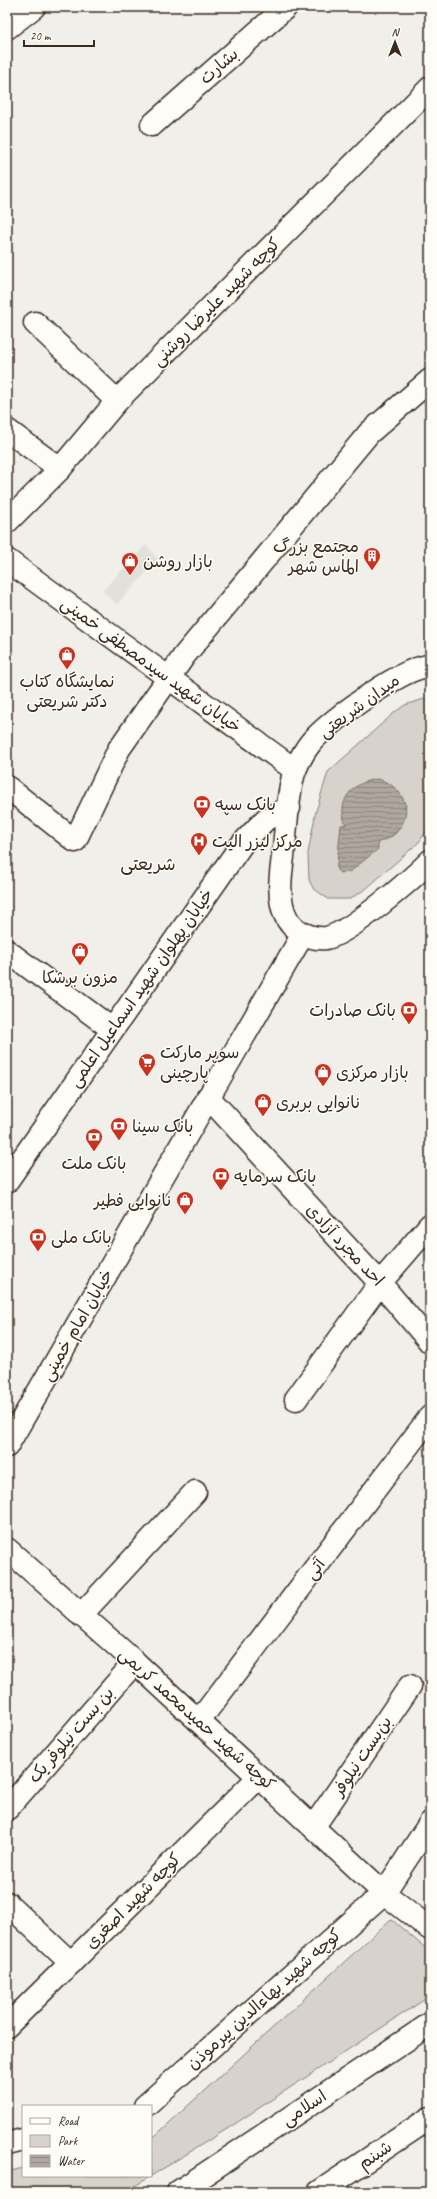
<svg xmlns="http://www.w3.org/2000/svg" width="437" height="2199" font-family="Caveat,'Playpen Sans Arabic',sans-serif">
<defs>
<pattern id="water-rules" width="6" height="5" patternUnits="userSpaceOnUse"><rect width="6" height="5" fill="#aea69f"/><path d="M0 2.5h6" fill="none" stroke="#8f8781"/></pattern>
</defs>
<rect width="100%" height="100%" fill="#f1efea"/>
<filter id="ink" filterUnits="userSpaceOnUse"><feTurbulence type="fractalNoise" baseFrequency=".025" numOctaves="2"/><feDisplacementMap in="SourceGraphic" scale="8" xChannelSelector="R" yChannelSelector="G"/><feConvolveMatrix kernelMatrix="1 2 1 2 8 2 1 2 1" color-interpolation-filters="sRGB"/></filter>
<g filter="url(#ink)">
<path fill="#e3e0da" d="M146 545 158 560 117 604 102 591Z"/>
<g fill="#d7d2cc" stroke="#897e75" fill-rule="evenodd">
<path d="M424 699H430V826L419 842 367 888 350 899H328L313 888 309 880 308 853 316 811 328 772 395 712 405 705ZM406 805 402 825 396 833 388 839 378 842 340 873 337 870V865L342 825Z"/>
<path d="M391 1919 430 1952V1996L227 2129 151 2176V2137L155 2136Z"/>
<path d="M23 2168V2176H151L125 2192H12L7 2188V2172Z"/>
</g>
<path fill="url(#water-rules)" stroke="#80746b" d="M378 779C415 790 415 831 378 842V849L351 871 340 873 337 870V864L341 825H346C335 800 354 781 378 779Z"/>
<g fill="none" stroke-linecap="round" stroke-linejoin="round">
<defs>
<g id="minor">
<path d="M7 28 34 7"/>
<path d="M152 125 286 7"/>
<path d="M35 323 117 401"/>
<path d="M7 430 60 469"/>
<path d="M7 522 60 469 117 401 430 88"/>
<path d="M7 787 75 841 119 749 184 656 369 433 430 380"/>
<path d="M7 951 112 1029"/>
<path d="M208 1097 380 1283 430 1342"/>
<path d="M296 1399 380 1283 430 1225"/>
<path d="M7 1549 135 1662 384 1893 430 1929"/>
<path d="M81 1615 195 1492"/>
<path d="M199 1721 430 1417"/>
<path d="M8 1808 135 1662"/>
<path d="M314 1826 410 1686"/>
<path d="M7 1903 71 1963"/>
<path d="M7 2026 259 1777"/>
<path d="M145 2106 384 1893 430 1823"/>
<path d="M7 2144 23 2140"/>
<path d="M178 2192 430 2024"/>
<path d="M319 2192 430 2118"/>
</g>
<path id="tertiary" d="M7 1181 242 844 266 819 289 808"/>
<g id="secondary">
<path d="M7 560 295 770"/>
<path d="M430 666C404 666 335 718 316 737 308 744 299 760 295 770 288 789 286 827 284 848 282 867 278 886 282 905 284 915 289 924 297 930 306 936 316 939 326 938 349 934 412 879 430 861"/>
<path d="M7 1446 303 934"/>
</g>
</defs>
<use href="#minor" stroke="#3b2a1e" stroke-width="25"/>
<use href="#tertiary" stroke="#3b2a1e" stroke-width="25"/>
<use href="#secondary" stroke="#3b2a1e" stroke-width="25"/>
<use href="#minor" stroke="#fdfcf7" stroke-width="22"/>
<use href="#tertiary" stroke="#fdfcf7" stroke-width="22"/>
<use href="#secondary" stroke="#fdfcf7" stroke-width="22"/>
</g>
</g>
<defs>
<symbol id="building-pin" viewBox="-11 -11 22 30"><path d="M0 17L-7.5 6A9.5 9.5 0 1 1 7.5 6Z" fill="#c8321e" stroke="#fdfcf7"/><path d="M-4-6H4V6H1V3H-1V6H-4ZM-2.5-4.3h1.7v1.8h-1.7ZM.8-4.3h1.7v1.8H.8ZM-2.5-1h1.7V.8h-1.7ZM.8-1h1.7V.8H.8Z" fill="#fff"/></symbol>
<symbol id="shop-pin" viewBox="-11 -11 22 30"><path d="M0 17L-7.5 6A9.5 9.5 0 1 1 7.5 6Z" fill="#c8321e" stroke="#fdfcf7"/><path d="M-5-2.5h2.3a2.7 3.5 0 0 1 5.4 0H5L5.5 6h-11ZM-1.5-2.5h3a1.5 2.3 0 0 0-3 0Z" fill="#fff"/></symbol>
<symbol id="bank-pin" viewBox="-11 -11 22 30"><path d="M0 17L-7.5 6A9.5 9.5 0 1 1 7.5 6Z" fill="#c8321e" stroke="#fdfcf7"/><path d="M-6-4H6V4H-6ZM0-2.3a2.3 2.3 0 1 0 0 4.6a2.3 2.3 0 1 0 0-4.6Z" fill="#fff"/></symbol>
<symbol id="hospital-pin" viewBox="-11 -11 22 30"><path d="M0 17L-7.5 6A9.5 9.5 0 1 1 7.5 6Z" fill="#c8321e" stroke="#fdfcf7"/><path d="M-5-5h3v3.5h4V-5h3V5h-3V1.5h-4V5h-3Z" fill="#fff"/></symbol>
<symbol id="supermarket-pin" viewBox="-11 -11 22 30"><path d="M0 17L-7.5 6A9.5 9.5 0 1 1 7.5 6Z" fill="#c8321e" stroke="#fdfcf7"/><path d="M-6-5.5h2.5l.6 2H6L4.5 2H-2.5L-4.4-4H-6ZM-1.5 3.2a1.3 1.3 0 1 0 .1 0ZM3 3.2a1.3 1.3 0 1 0 .1 0Z" fill="#fff"/></symbol>
</defs>
<g fill-rule="evenodd">
<use href="#building-pin" x="362" y="546" width="20" height="27"/>
<use href="#shop-pin" x="120" y="551" width="20" height="27"/>
<use href="#shop-pin" x="57" y="645" width="20" height="27"/>
<use href="#bank-pin" x="192" y="794" width="20" height="27"/>
<use href="#hospital-pin" x="189" y="831" width="20" height="27"/>
<use href="#shop-pin" x="70" y="941" width="20" height="27"/>
<use href="#bank-pin" x="399" y="1000" width="20" height="27"/>
<use href="#supermarket-pin" x="137" y="1052" width="20" height="27"/>
<use href="#shop-pin" x="313" y="1062" width="20" height="27"/>
<use href="#shop-pin" x="253" y="1092" width="20" height="27"/>
<use href="#bank-pin" x="109" y="1116" width="20" height="27"/>
<use href="#bank-pin" x="84" y="1127" width="20" height="27"/>
<use href="#bank-pin" x="211" y="1166" width="20" height="27"/>
<use href="#shop-pin" x="175" y="1190" width="20" height="27"/>
<use href="#bank-pin" x="28" y="1227" width="20" height="27"/>
</g>
<g text-anchor="middle" dominant-baseline="central" stroke-width="3" stroke-linejoin="round" paint-order="stroke">
<g font-size="17" fill="#3b2a1e" stroke="#fdfcf7">
<text transform="translate(219 66) rotate(-41)">بشارت</text>
<text transform="translate(216 302) rotate(-45)">کوچه شهید علیرضا روشنی</text>
<text transform="translate(151 665) rotate(36)">خیابان شهید سیدمصطفی خمینی</text>
<text transform="translate(359 706) rotate(-36)">میدان شریعتی</text>
<text transform="translate(141 988) rotate(-55)">خیابان پهلوان شهید اسماعیل اعلمی</text>
<text transform="translate(345 1245) rotate(47)">احد مجرد آزادی</text>
<text transform="translate(77 1325) rotate(-60)">خیابان امام خمینی</text>
<text transform="translate(315 1569) rotate(-53)">آتی</text>
<text transform="translate(197 1719) rotate(42)">کوچه شهید حمیدمحمد کریمی</text>
<text transform="translate(71 1735) rotate(-49)">بن بست نیلوفر یک</text>
<text transform="translate(362 1756) rotate(-56)">بن‌بست نیلوفر</text>
<text transform="translate(133 1901) rotate(-45)">کوچه شهید اصغری</text>
<text transform="translate(264 1999) rotate(-42)">کوچه شهید بهاءالدین پیرموذن</text>
<text transform="translate(304 2108) rotate(-34)">اسلامی</text>
<text transform="translate(375 2155) rotate(-34)">شبنم</text>
</g>
<g font-size="17" fill="#3b2a1e" stroke="#fdfcf7" text-anchor="start">
<text x="359" y="546" text-anchor="end">مجتمع بزرگ<tspan x="359" dy="20">الماس شهر</tspan></text>
<text x="143" y="561">بازار روشن</text>
<text x="67" y="681" text-anchor="middle">نمایشگاه کتاب<tspan x="67" dy="20">دکتر شریعتی</tspan></text>
<text x="215" y="804">بانک سپه</text>
<text x="212" y="841">مرکز لیزر الیت</text>
<text x="80" y="977" text-anchor="middle">مزون برشکا</text>
<text x="396" y="1010" text-anchor="end">بانک صادرات</text>
<text x="160" y="1052">سوپر مارکت<tspan x="160" dy="20">پارچینی</tspan></text>
<text x="336" y="1072">بازار مرکزی</text>
<text x="276" y="1102">نانوایی بربری</text>
<text x="132" y="1126">بانک سینا</text>
<text x="94" y="1163" text-anchor="middle">بانک ملت</text>
<text x="234" y="1176">بانک سرمایه</text>
<text x="172" y="1200" text-anchor="end">نانوایی فطیر</text>
<text x="51" y="1237">بانک ملی</text>
</g>
<g font-size="18" fill="#3b2a1e" stroke="#fdfcf7">
<text x="148" y="864">شریعتی</text>
</g>
</g>
<rect width="437" height="2199" fill="none" stroke="#fdfcf7" stroke-width="24"/>
<rect x="12" y="12" width="413" height="2175" fill="none" stroke="#3b2a1e" stroke-width="1.5" filter="url(#ink)"/>
<rect x="22" y="2105" width="130" height="72" fill="#fdfcf7" stroke="#afa8a0"/>
<rect x="30" y="2118" width="20" height="6" fill="#fdfcf7" stroke="#afa8a0"/>
<text x="58" y="2125" font-size="12" fill="#3b2a1e">Road</text>
<rect x="30" y="2135" width="20" height="12" fill="#d7d2cc" stroke="#afa8a0"/>
<text x="58" y="2145" font-size="12" fill="#3b2a1e">Park</text>
<rect x="30" y="2155" width="20" height="12" fill="url(#water-rules)" stroke="#afa8a0"/>
<text x="58" y="2165" font-size="12" fill="#3b2a1e">Water</text>
<g transform="translate(395 42)" stroke="#fdfcf7" stroke-width="3" paint-order="stroke">
<path d="M0-3L7 15L0 10L-7 15Z" fill="#3b2a1e"/>
<text y="-6" font-size="11" font-weight="bold" text-anchor="middle" fill="#3b2a1e">N</text>
</g>
<path d="M24 40v6h70v-6" fill="none" stroke="#3b2a1e" stroke-width="2"/>
<text x="30" y="40" font-size="12" fill="#3b2a1e" stroke="#fdfcf7" stroke-width="3" paint-order="stroke">20 m</text>
</svg>
